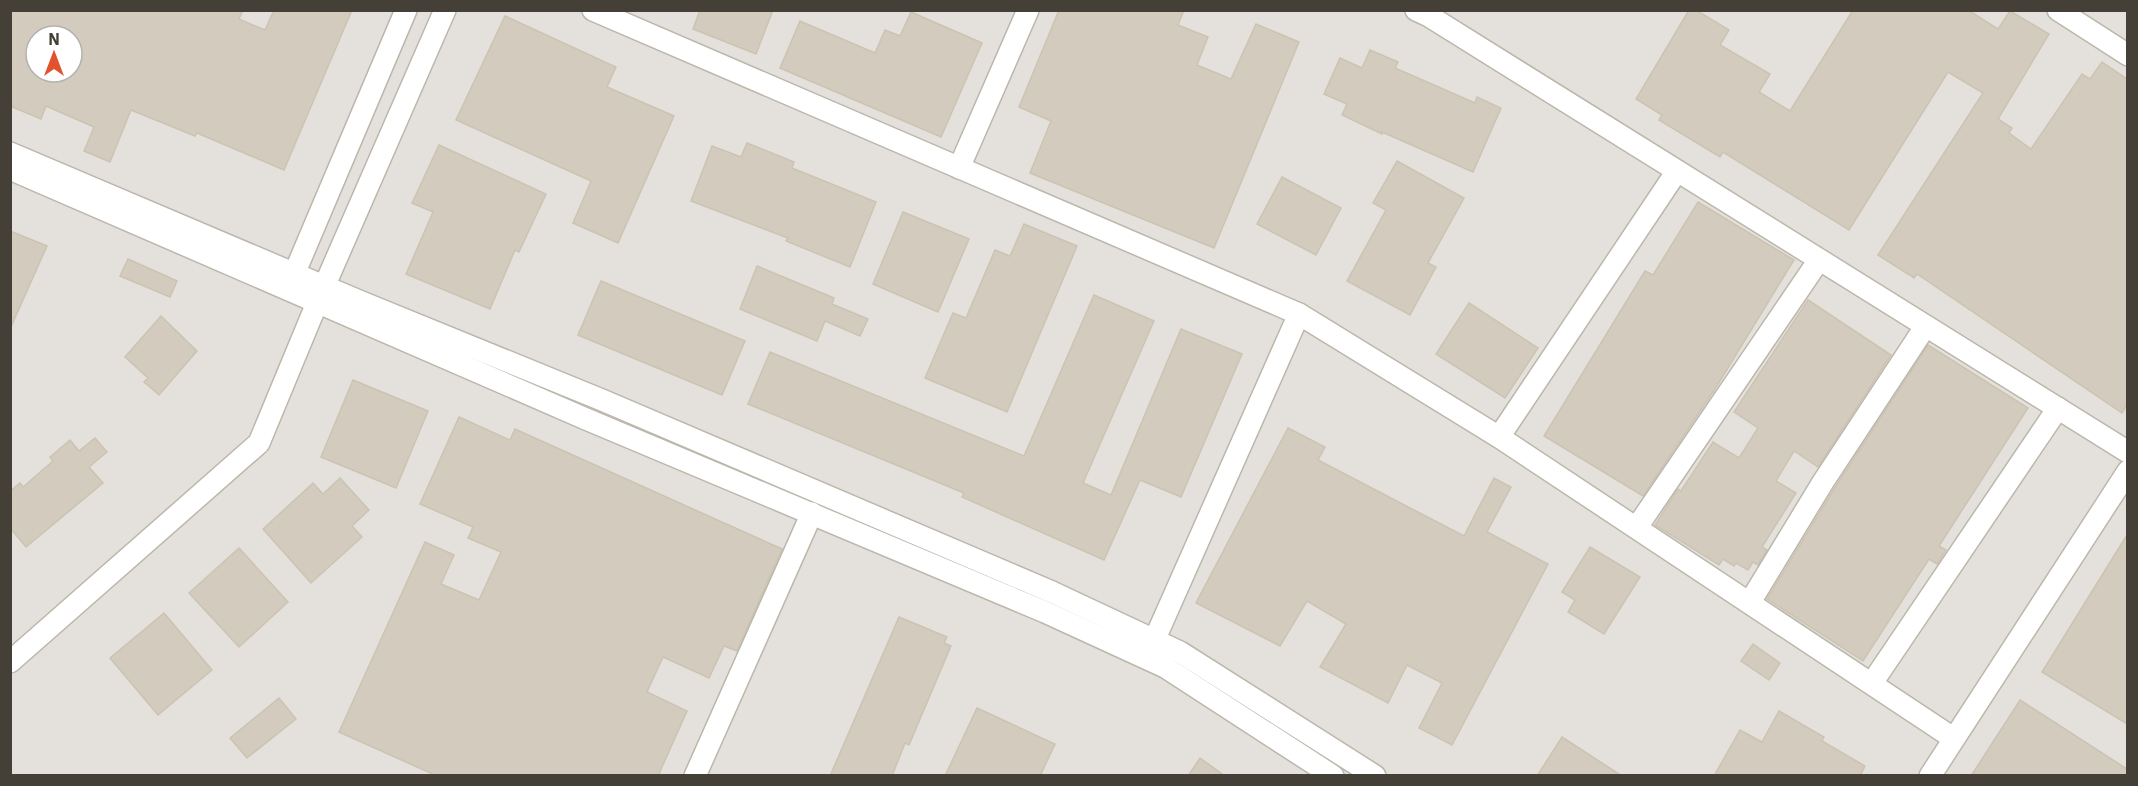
<svg xmlns="http://www.w3.org/2000/svg" width="2138" height="786" font-family="'IBM Plex Sans',sans-serif">
<rect width="100%" height="100%" fill="#f1efe7"/>
<path fill="#e4e1dc" fill-rule="evenodd" d="M11 11H2127V775H11ZM36 36H72V72H36Z"/>
<g fill="#d2cbbe" stroke="#ccc3b2" stroke-width="1.5" fill-rule="evenodd">
<path d="M10 10H243L239 19 265 30 274 10H352L284 170 197 133 195 136 131 110 110 162 84 151 94 127 46 106 41 119 10 106ZM36 36H72V72H36Z"/>
<path d="M700 10H773L756 54 693 29Z"/>
<path d="M1059 10H1184L1178 25 1208 37 1197 65 1231 79 1256 24 1299 42 1214 248 1030 173 1051 121 1019 107Z"/>
<path d="M1689 10H1696L1729 30 1720 45 1770 74 1759 92 1790 111 1853 10H1968L1998 29 2010 11 2049 34 1998 119 2012 128 2009 133 2031 149 2082 74 2090 79 2102 62 2127 79V405L2122 413 1917 274 1914 278 1878 255 1983 93 1948 72 1849 230 1723 152 1720 157 1659 120 1662 115 1636 99Z"/>
<path d="M911 12 982 43 941 137 780 68 800 21 875 53 885 30 900 36Z"/>
<path d="M505 16 616 67 607 87 674 116 618 243 573 223 591 181 456 120Z"/>
<path d="M1370 50 1398 62 1395 68 1475 103 1477 97 1501 108 1473 172 1382 132V134L1342 115 1347 104 1324 94 1340 58 1362 68Z"/>
<path d="M747 143 794 162 792 168 876 202 850 267 786 241 788 238 691 201 712 146 741 157Z"/>
<path d="M439 145 546 194 519 252 515 250 490 309 406 274 433 212 412 203Z"/>
<path d="M1397 161 1464 198 1428 263 1436 267 1410 315 1347 281 1386 210 1373 203Z"/>
<path d="M1282 177 1341 208 1316 255 1257 224Z"/>
<path d="M1698 202 1794 260 1715 389 1643 496 1544 436 1645 271 1653 275Z"/>
<path d="M903 212 969 239 938 312 873 284Z"/>
<path d="M1024 224 1077 246 1007 412 925 378 953 313 966 318 995 250 1010 256Z"/>
<path d="M10 231 47 246 10 329Z"/>
<path d="M128 259 177 281 170 297 120 276Z"/>
<path d="M757 266 834 298 832 304 868 319 860 336 825 321 817 341 740 309Z"/>
<path d="M601 281 745 341 722 395 578 335Z"/>
<path d="M1094 295 1154 321 1083 483 1111 495 1181 329 1242 354 1181 497 1140 480 1104 560 962 497 964 493 748 404 770 352 1024 456Z"/>
<path d="M1808 300 1891 355 1818 467 1794 451 1776 481 1796 493 1762 547 1767 550 1758 565 1753 562 1748 570 1736 563 1734 566 1723 559 1719 565 1655 525 1678 489 1681 491 1713 442 1739 458 1758 428 1734 412Z"/>
<path d="M1469 303 1538 348 1505 398 1436 354Z"/>
<path d="M161 316 197 351 159 395 144 382 148 378 125 357Z"/>
<path d="M1928 345 2028 408 1939 546 1946 550 1937 564 1929 559 1863 661 1767 599 1834 489Z"/>
<path d="M353 380 428 411 396 488 321 457Z"/>
<path d="M459 417 510 440 515 429 782 549 737 651 724 646 709 678 663 657 647 692 687 711 658 776H437L339 732 425 542 454 555 441 584 479 600 501 552 468 538 473 527 420 504Z"/>
<path d="M1288 428 1325 447 1318 460 1464 536 1494 478 1511 487 1487 532 1548 564 1452 745 1419 728 1442 683 1407 665 1388 703 1320 667 1346 624 1307 601 1280 646 1196 603Z"/>
<path d="M95 438 107 452 89 467 103 483 26 547 10 528V491L20 483 23 487 53 461 50 457 70 440 79 451Z"/>
<path d="M340 478 369 510 352 526 362 537 311 583 263 529 313 483 323 494Z"/>
<path d="M2127 535V724L2042 672Z"/>
<path d="M1590 547 1640 577 1604 634 1568 612 1575 600 1562 592Z"/>
<path d="M239 548 288 602 239 647 189 593Z"/>
<path d="M164 613 212 670 158 715 110 658Z"/>
<path d="M899 617 947 637 944 643 951 646 909 745 905 743 892 776H830Z"/>
<path d="M1753 644 1780 663 1769 680 1741 661Z"/>
<path d="M279 698 296 719 247 758 230 738Z"/>
<path d="M2020 700 2127 769V776H1971Z"/>
<path d="M977 708 1055 744 1040 776H945Z"/>
<path d="M1779 711 1824 737 1822 741 1865 766 1860 776H1714L1740 730 1762 742Z"/>
<path d="M1562 737 1622 776H1537Z"/>
<path d="M1200 758 1225 776H1188Z"/>
</g>
<g fill="none" stroke-linecap="round" stroke-linejoin="round">
<defs>
<g id="minor">
<path d="M593 10 1299 314 1499 437 1953 738"/>
<path d="M1416 10 1429 16 2128 452"/>
<path d="M2058 10 2128 55"/>
<path d="M10 153 359 301 602 400 1052 592 1180 652 1375 776"/>
<path d="M959 168 1028 10"/>
<path d="M10 169 586 419 1045 612 1165 667 1333 776"/>
<path d="M289 286 406 10"/>
<path d="M1499 437 1677 171"/>
<path d="M1637 527 1819 260"/>
<path d="M1750 602 1823 482 1925 327"/>
<path d="M1149 652 1299 314"/>
<path d="M10 662 259 443 317 303 445 10"/>
<path d="M1872 683 2058 408"/>
<path d="M695 776 812 513"/>
<path d="M1930 776 2128 471"/>
</g>
</defs>
<use href="#minor" stroke="#bcb7ab" stroke-width="24"/>
<use href="#minor" stroke="#fff" stroke-width="21"/>
</g>
<rect width="2138" height="786" fill="none" stroke="#443f37" stroke-width="24"/>
<g transform="translate(54 54)"><circle r="28" fill="#ffffff" stroke="#b4b2af" stroke-width="1.5"/>
<path d="M0-4.5L10 22L0 15L-10 22Z" fill="#e2522e"/>
<text y="-9" font-size="16" font-weight="bold" text-anchor="middle" fill="#443f37">N</text>
</g>
</svg>
